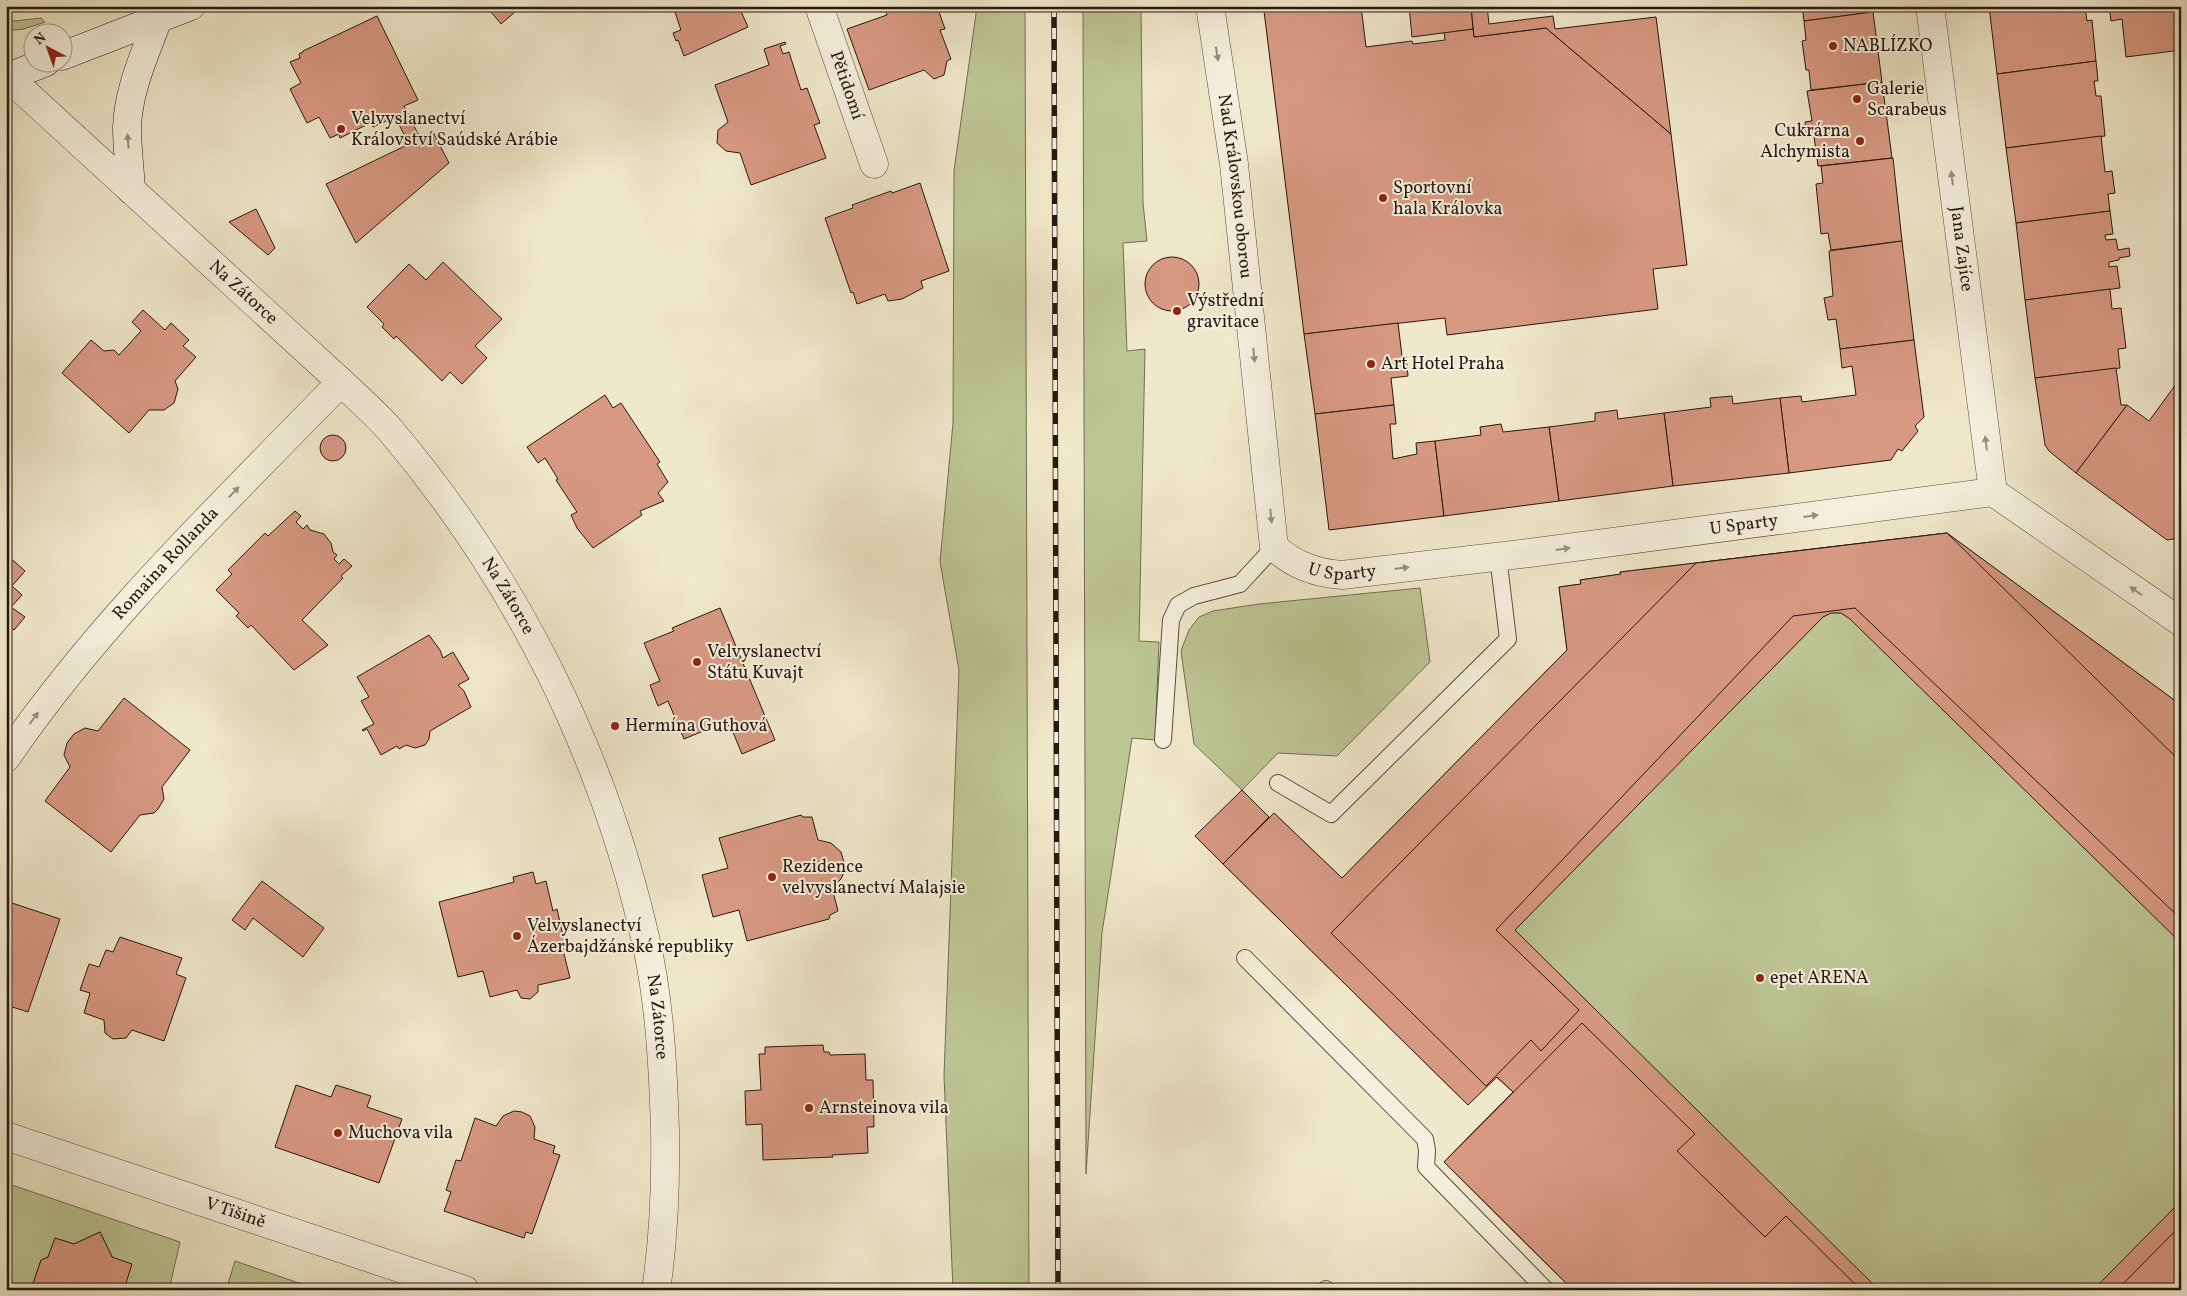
<svg xmlns="http://www.w3.org/2000/svg" width="2187" height="1296" font-family="Vollkorn,serif">
<rect width="100%" height="100%" fill="#f0e8ca"/>
<filter id="stains"><feTurbulence type="fractalNoise" baseFrequency=".004" numOctaves="4"/><feColorMatrix values="0 0 0 0 .2 0 0 0 0 .09 0 0 0 0 .02 0 0 0 .5 -.17"/></filter>
<radialGradient id="worn" r=".72"><stop offset=".6" stop-color="#630" stop-opacity="0"/><stop offset="1" stop-color="#630" stop-opacity=".3"/></radialGradient>
<g fill="#bdc594" stroke="#726e52">
<path d="M977 6H1025L1029 1290H953L944 1076 959 670 940 562 953 423 954 171Z"/>
<path d="M1083 6H1141L1143 203 1147 241 1123 243 1127 351 1145 349 1139 641 1159 642 1155 740 1132 738 1102 933 1086 1174Z"/>
<path d="M41 18 45 22 24 29 6 31V22Z"/>
<path d="M1947 533 2181 705V1290H1573L1444 1162 1513 1092 1496 1077 1468 1105 1223 864 1274 813 1342 878 1567 650 1559 587 1581 584 1580 580 1621 574 1620 572Z"/>
<path d="M1420 588 1430 662 1337 756 1278 753 1242 790 1194 744 1181 651 1189 630 1199 617 1213 611 1259 604Z"/>
<path d="M6 1183 180 1242 169 1290H129L100 1232 74 1244 55 1238 48 1257 41 1260 33 1283 36 1290H6Z"/>
<path d="M235 1261 319 1290H226Z"/>
</g>
<g fill="#d89983" stroke="#281710">
<path d="M486 6H522L501 24Z"/>
<path d="M673 6H748L740 9 748 27 684 56 678 40 676 41 673 33 681 30Z"/>
<path d="M904 6H937L945 29 940 30 951 59 947 61 944 75 934 79 924 70 869 90 847 29 887 15 884 7Z"/>
<path d="M1263 6H1305L1264 11Z"/>
<path d="M1305 6H1361L1366 47 1412 41 1413 44 1445 40 1444 32 1473 29 1474 37 1546 28 1671 134 1687 265 1653 269 1658 309 1447 335 1445 318 1304 334 1264 11Z"/>
<path d="M1409 6H1471L1473 29 1412 37Z"/>
<path d="M1471 6H1487L1489 24 1553 16 1555 29 1656 17 1671 134 1546 28 1474 37Z"/>
<path d="M1802 6H1872L1873 12 1804 21Z"/>
<path d="M1989 6H2090L2085 7 2087 21 2092 20 2096 61 1997 74Z"/>
<path d="M2109 6H2181V50L2126 57 2122 19 2111 21Z"/>
<path d="M1873 12 1882 82 1811 90 1809 70H1806L1802 41 1806 40 1804 21Z"/>
<path d="M377 16 418 100 404 106 420 138 433 132 449 163 356 243 326 184 409 144 395 117 373 127 372 122 340 138 339 134 330 138 319 117 307 123 290 89 301 83 290 62 300 58 299 54 303 52V51Z"/>
<path d="M785 42 786 44 780 46 783 54 789 52 801 90 807 88 820 123 814 125 826 158 751 185 740 153 726 151 717 143 718 130 728 122 715 85 769 65 764 49Z"/>
<path d="M2096 61 2098 81H2094L2096 96H2101L2105 136 2006 148 1997 74Z"/>
<path d="M1882 82 1892 158 1818 166 1814 136 1807 137 1805 122 1812 121 1807 91Z"/>
<path d="M2101 136 2105 172 2112 171 2115 193 2108 194 2110 211 2016 223 2006 148Z"/>
<path d="M1893 158 1902 241 1831 250 1828 233 1821 234 1816 184 1823 183 1821 166Z"/>
<path d="M920 183 949 271 921 281 923 288 902 299 888 301 885 294 857 304 853 292 851 293 825 218 853 208 852 205 891 191 892 193Z"/>
<path d="M256 209 275 248 268 255 229 222Z"/>
<path d="M2110 211 2113 234 2105 235 2106 240 2116 239 2118 250 2129 248 2130 256 2119 258V260L2109 262V267L2117 266 2120 288 2025 300 2016 223Z"/>
<path d="M1902 241 1914 340 1840 349 1836 319 1828 320 1824 298 1833 296 1829 251Z"/>
<circle cx="1172" cy="284" r="27"/>
<path d="M443 262 502 319 475 346 487 358 462 384 450 372 442 381 396 336 394 339 382 327 384 324 367 307 409 264 426 280Z"/>
<path d="M2110 289 2112 309 2121 308 2126 348 2118 349 2120 368 2035 378 2025 300Z"/>
<path d="M143 310 165 330 171 323 189 340 183 346 196 357 175 381 178 389 174 403 164 410H149L129 433 62 373 91 340 104 351 114 350 119 355 141 331 132 322Z"/>
<path d="M1398 323 1402 356H1406L1408 376 1391 378 1394 405 1315 414 1304 334Z"/>
<path d="M1914 340 1924 417 1915 426 1918 431 1902 451 1898 449 1891 460 1789 473 1780 398 1801 396 1802 402 1856 395 1852 366 1842 368 1840 349Z"/>
<path d="M2116 368 2121 405H2127L2076 473 2049 451 2045 445 2035 378Z"/>
<path d="M2179 380 2181 381V530L2174 539 2167 540 2076 473 2127 405 2149 421Z"/>
<path d="M605 395 613 408 621 403 660 462 657 464 668 482 658 493 664 501 640 511 642 515 593 548 577 528 571 515 577 512 556 480 558 479 545 458 538 463 527 447Z"/>
<path d="M1732 396 1733 404 1780 398 1789 473 1673 486 1664 413 1711 407 1710 398Z"/>
<path d="M1394 405 1396 424H1390L1393 459 1417 454 1416 443 1435 441 1444 516 1329 530 1315 414Z"/>
<path d="M1617 410 1618 419 1664 413 1673 486 1559 501 1549 427 1595 421V413Z"/>
<path d="M1501 424 1503 432 1549 427 1559 501 1444 516 1435 441 1481 435 1480 427Z"/>
<circle cx="333" cy="448" r="13"/>
<path d="M295 511 301 516 296 522 303 529 307 525 310 530 324 534 331 543 333 552 337 555 334 559 339 564 344 559 352 566 341 576 343 578 302 620 328 645 294 670 251 625 248 628 236 616 239 613 216 590 232 574 228 570 265 533 268 536Z"/>
<path d="M1947 533 2181 705V943L1850 619 1841 613H1831L1823 617 1515 930 1879 1290H1573L1444 1162 1513 1092 1497 1077 1468 1105 1223 864 1274 813 1342 878 1567 650 1559 587 1581 584 1580 580 1621 574 1620 572Z"/>
<path d="M1947 533 2181 762V919L1855 608 1793 616 1496 930 1579 1010 1541 1051 1531 1040 1486 1086 1331 933 1696 563Z"/>
<path d="M6 554 25 571 12 586 22 595 11 607 25 617 14 630 6 623Z"/>
<path d="M720 608 775 740 742 754 730 725 715 731 713 727 684 739 668 701 658 706 650 685 660 681 644 643 674 631 672 628Z"/>
<path d="M429 635 440 650 443 658 453 652 469 679 458 685 464 691 471 707 430 731 429 739 425 745 415 748 406 745 399 749 397 746 381 755 367 729 363 731 362 730 374 724 361 701 369 697 357 677Z"/>
<path d="M124 698 190 750 162 787 164 799 158 809 154 813 140 815 111 852 45 801 70 767 64 755 67 743 74 734 85 728 98 731Z"/>
<path d="M1242 790 1269 817 1223 864 1195 836Z"/>
<path d="M801 815 803 817H812L818 840 831 843 841 852 845 866 844 872 841 879 832 888 838 911 830 915 829 919 747 941 739 910 713 917 702 875 728 868 719 838Z"/>
<path d="M533 872 536 884 546 881 553 911 557 909 566 949 563 950 570 978 538 985V992L530 999 521 998 517 990 490 997 483 971 458 977 439 902 514 882 513 877Z"/>
<path d="M262 881 324 928 303 957 253 918 245 930 232 920Z"/>
<path d="M6 901 60 919 28 1012 6 1005Z"/>
<path d="M120 937 182 958 176 974 186 978 164 1041 132 1030 126 1038 113 1039 105 1033 104 1020 84 1013 90 993 80 990 89 964 99 967 106 950 113 952Z"/>
<path d="M1582 1023 1695 1134 1677 1151 1765 1237 1786 1216 1861 1290H1573L1444 1162Z"/>
<path d="M823 1045 824 1052H829L830 1055 865 1054 866 1080H873L874 1127H867L868 1153 832 1155 833 1157 763 1160 762 1124 746 1125 745 1091 761 1090 759 1054H765V1047Z"/>
<path d="M296 1085 331 1097 336 1085 371 1096 367 1107 402 1119 379 1183 275 1147Z"/>
<path d="M514 1111 522 1112 530 1116 535 1127 534 1139 555 1146 553 1153 560 1155 532 1234 526 1232 524 1238 444 1211 451 1192 446 1190 456 1160 461 1161 475 1118 496 1126 503 1116Z"/>
<path d="M2181 1201V1290H2093Z"/>
<path d="M2181 1225V1290H2117Z"/>
<path d="M100 1232 112 1257 132 1264 126 1283 129 1290H36L33 1284 41 1260 48 1257 55 1238 74 1244Z"/>
</g>
<g fill="none" stroke-linecap="round" stroke-linejoin="round">
<defs>
<g id="service">
<path d="M1163 740 1171 620 1178 605 1194 596 1240 584 1274 547"/>
<path d="M1278 783 1331 814 1508 639 1498 556"/>
<path d="M1245 958 1425 1139 1427 1150 1426 1167 1546 1290"/>
<path d="M1326 1289 1327 1290"/>
</g>
<g id="minor">
<path id="s1" d="M819 6 874 164"/>
<path id="s2" d="M1210 6 1234 164 1274 547C1294 565 1315 573 1342 575L1529 553 1993 492 2181 622"/>
<path id="s3" d="M1930 6 1993 492"/>
<path id="s4" d="M8 77 341 382C358 398 376 414 391 431 517 580 605 756 647 946 660 1006 663 1069 665 1130 666 1184 664 1237 656 1290"/>
<path id="s5" d="M6 758C101 619 225 502 341 382"/>
<path id="s6" d="M6 1136 465 1290"/>
</g>
<g id="secondary">
<path d="M62 56 191 6"/>
<path d="M6 78 46 62"/>
<path d="M131 190C130 169 127 148 127 128 128 90 145 54 158 19"/>
</g>
</defs>
<use href="#service" stroke="#5a4b3e" stroke-width="18"/>
<use href="#minor" stroke="#5a4b3e" stroke-width="29"/>
<use href="#secondary" stroke="#281710" stroke-width="29"/>
<use href="#service" stroke="#f5f0dd" stroke-width="16"/>
<use href="#minor" stroke="#f5f0dd" stroke-width="28"/>
<use href="#secondary" stroke="#f5f0dd" stroke-width="28"/>
<defs>
<path id="rail" d="M1054 6 1058 1290"/>
</defs>
<use href="#rail" stroke="#281710" stroke-width="5.5"/>
<use href="#rail" stroke="#f5f0dd" stroke-width="4" stroke-dasharray="11" stroke-linecap="butt"/>
</g>
<defs><path id="oneway-solid" d="M-6-.8H1V-3.2L6.5 0L1 3.2V.8H-6Z" transform="scale(1.25)"/></defs>
<g fill="#998e81">
<use href="#oneway-solid" transform="translate(1217 54) rotate(81)"/>
<use href="#oneway-solid" transform="translate(128 141) rotate(-94)"/>
<use href="#oneway-solid" transform="translate(1952 178) rotate(-97)"/>
<use href="#oneway-solid" transform="translate(1254 355) rotate(84)"/>
<use href="#oneway-solid" transform="translate(1986 443) rotate(-97)"/>
<use href="#oneway-solid" transform="translate(234 492) rotate(-46)"/>
<use href="#oneway-solid" transform="translate(1271 516) rotate(84)"/>
<use href="#oneway-solid" transform="translate(1811 516) rotate(-8)"/>
<use href="#oneway-solid" transform="translate(1563 549) rotate(-8)"/>
<use href="#oneway-solid" transform="translate(1402 568) rotate(-7)"/>
<use href="#oneway-solid" transform="translate(2136 591) rotate(-145)"/>
<use href="#oneway-solid" transform="translate(34 718) rotate(-54)"/>
</g>
<g fill="#8f2418" stroke="#f5f0dd" stroke-width="2">
<circle cx="1833" cy="46" r="5"/>
<circle cx="1857" cy="99" r="5"/>
<circle cx="341" cy="129" r="5"/>
<circle cx="1860" cy="141" r="5"/>
<circle cx="1383" cy="198" r="5"/>
<circle cx="1177" cy="311" r="5"/>
<circle cx="1371" cy="364" r="5"/>
<circle cx="697" cy="662" r="5"/>
<circle cx="615" cy="726" r="5"/>
<circle cx="772" cy="877" r="5"/>
<circle cx="517" cy="936" r="5"/>
<circle cx="1760" cy="978" r="5"/>
<circle cx="809" cy="1108" r="5"/>
<circle cx="338" cy="1133" r="5"/>
</g>
<g text-anchor="middle" dominant-baseline="central" stroke-width="4" stroke-linejoin="round" paint-order="stroke">
<g font-size="18" fill="#281710" stroke="#f5f0dd" text-anchor="start">
<text x="1843" y="46">NABLÍZKO</text>
<text x="1867" y="89">Galerie<tspan x="1867" dy="21">Scarabeus</tspan></text>
<text x="351" y="119">Velvyslanectví<tspan x="351" dy="21">Království Saúdské Arábie</tspan></text>
<text x="1850" y="131" text-anchor="end">Cukrárna<tspan x="1850" dy="21">Alchymista</tspan></text>
<text x="1393" y="188">Sportovní<tspan x="1393" dy="21">hala Královka</tspan></text>
<text x="1187" y="301">Výstřední<tspan x="1187" dy="21">gravitace</tspan></text>
<text x="1381" y="364">Art Hotel Praha</text>
<text x="707" y="652">Velvyslanectví<tspan x="707" dy="21">Státu Kuvajt</tspan></text>
<text x="625" y="726">Hermína Guthová</text>
<text x="782" y="867">Rezidence<tspan x="782" dy="21">velvyslanectví Malajsie</tspan></text>
<text x="527" y="926">Velvyslanectví<tspan x="527" dy="21">Ázerbajdžánské republiky</tspan></text>
<text x="1770" y="978">epet ARENA</text>
<text x="819" y="1108">Arnsteinova vila</text>
<text x="348" y="1133">Muchova vila</text>
</g>
<g font-size="18" fill="#281710" stroke="#f5f0dd">
<text stroke="none"><textPath href="#s1" startOffset="84">Pětidomí</textPath></text>
<text stroke="none"><textPath href="#s2" startOffset="182">Nad Královskou oborou</textPath></text>
<text stroke="none"><textPath href="#s3" startOffset="245">Jana Zajíce</textPath></text>
<text stroke="none"><textPath href="#s4" startOffset="319">Na Zátorce</textPath></text>
<text stroke="none"><textPath href="#s2" startOffset="1025">U Sparty</textPath></text>
<text stroke="none"><textPath href="#s5" startOffset="252">Romaina Rollanda</textPath></text>
<text stroke="none"><textPath href="#s2" startOffset="620">U Sparty</textPath></text>
<text stroke="none"><textPath href="#s4" startOffset="724">Na Zátorce</textPath></text>
<text stroke="none"><textPath href="#s4" startOffset="1174">Na Zátorce</textPath></text>
<text stroke="none"><textPath href="#s6" startOffset="242">V Tišině</textPath></text>
</g>
</g>
<rect width="2187" height="1296" fill="none" stroke="#f0e8ca" stroke-width="25"/>
<rect x="8" y="8" width="2172" height="1281" fill="none" stroke="#281710" stroke-width="2.5"/>
<rect x="12" y="12" width="2162" height="1271" fill="none" stroke="#281710"/>
<g transform="translate(48 48) rotate(319)"><circle r="24" fill="#f5f0dd" stroke="#a3998b"/>
<path d="M0-4L9 19L0 12L-9 19Z" fill="#8f2418"/>
<text y="-8" font-size="14" font-weight="bold" text-anchor="middle" fill="#281710">N</text>
</g>
<rect width="100%" height="100%" filter="url(#stains)"/>
<rect width="100%" height="100%" fill="url(#worn)"/>
</svg>
